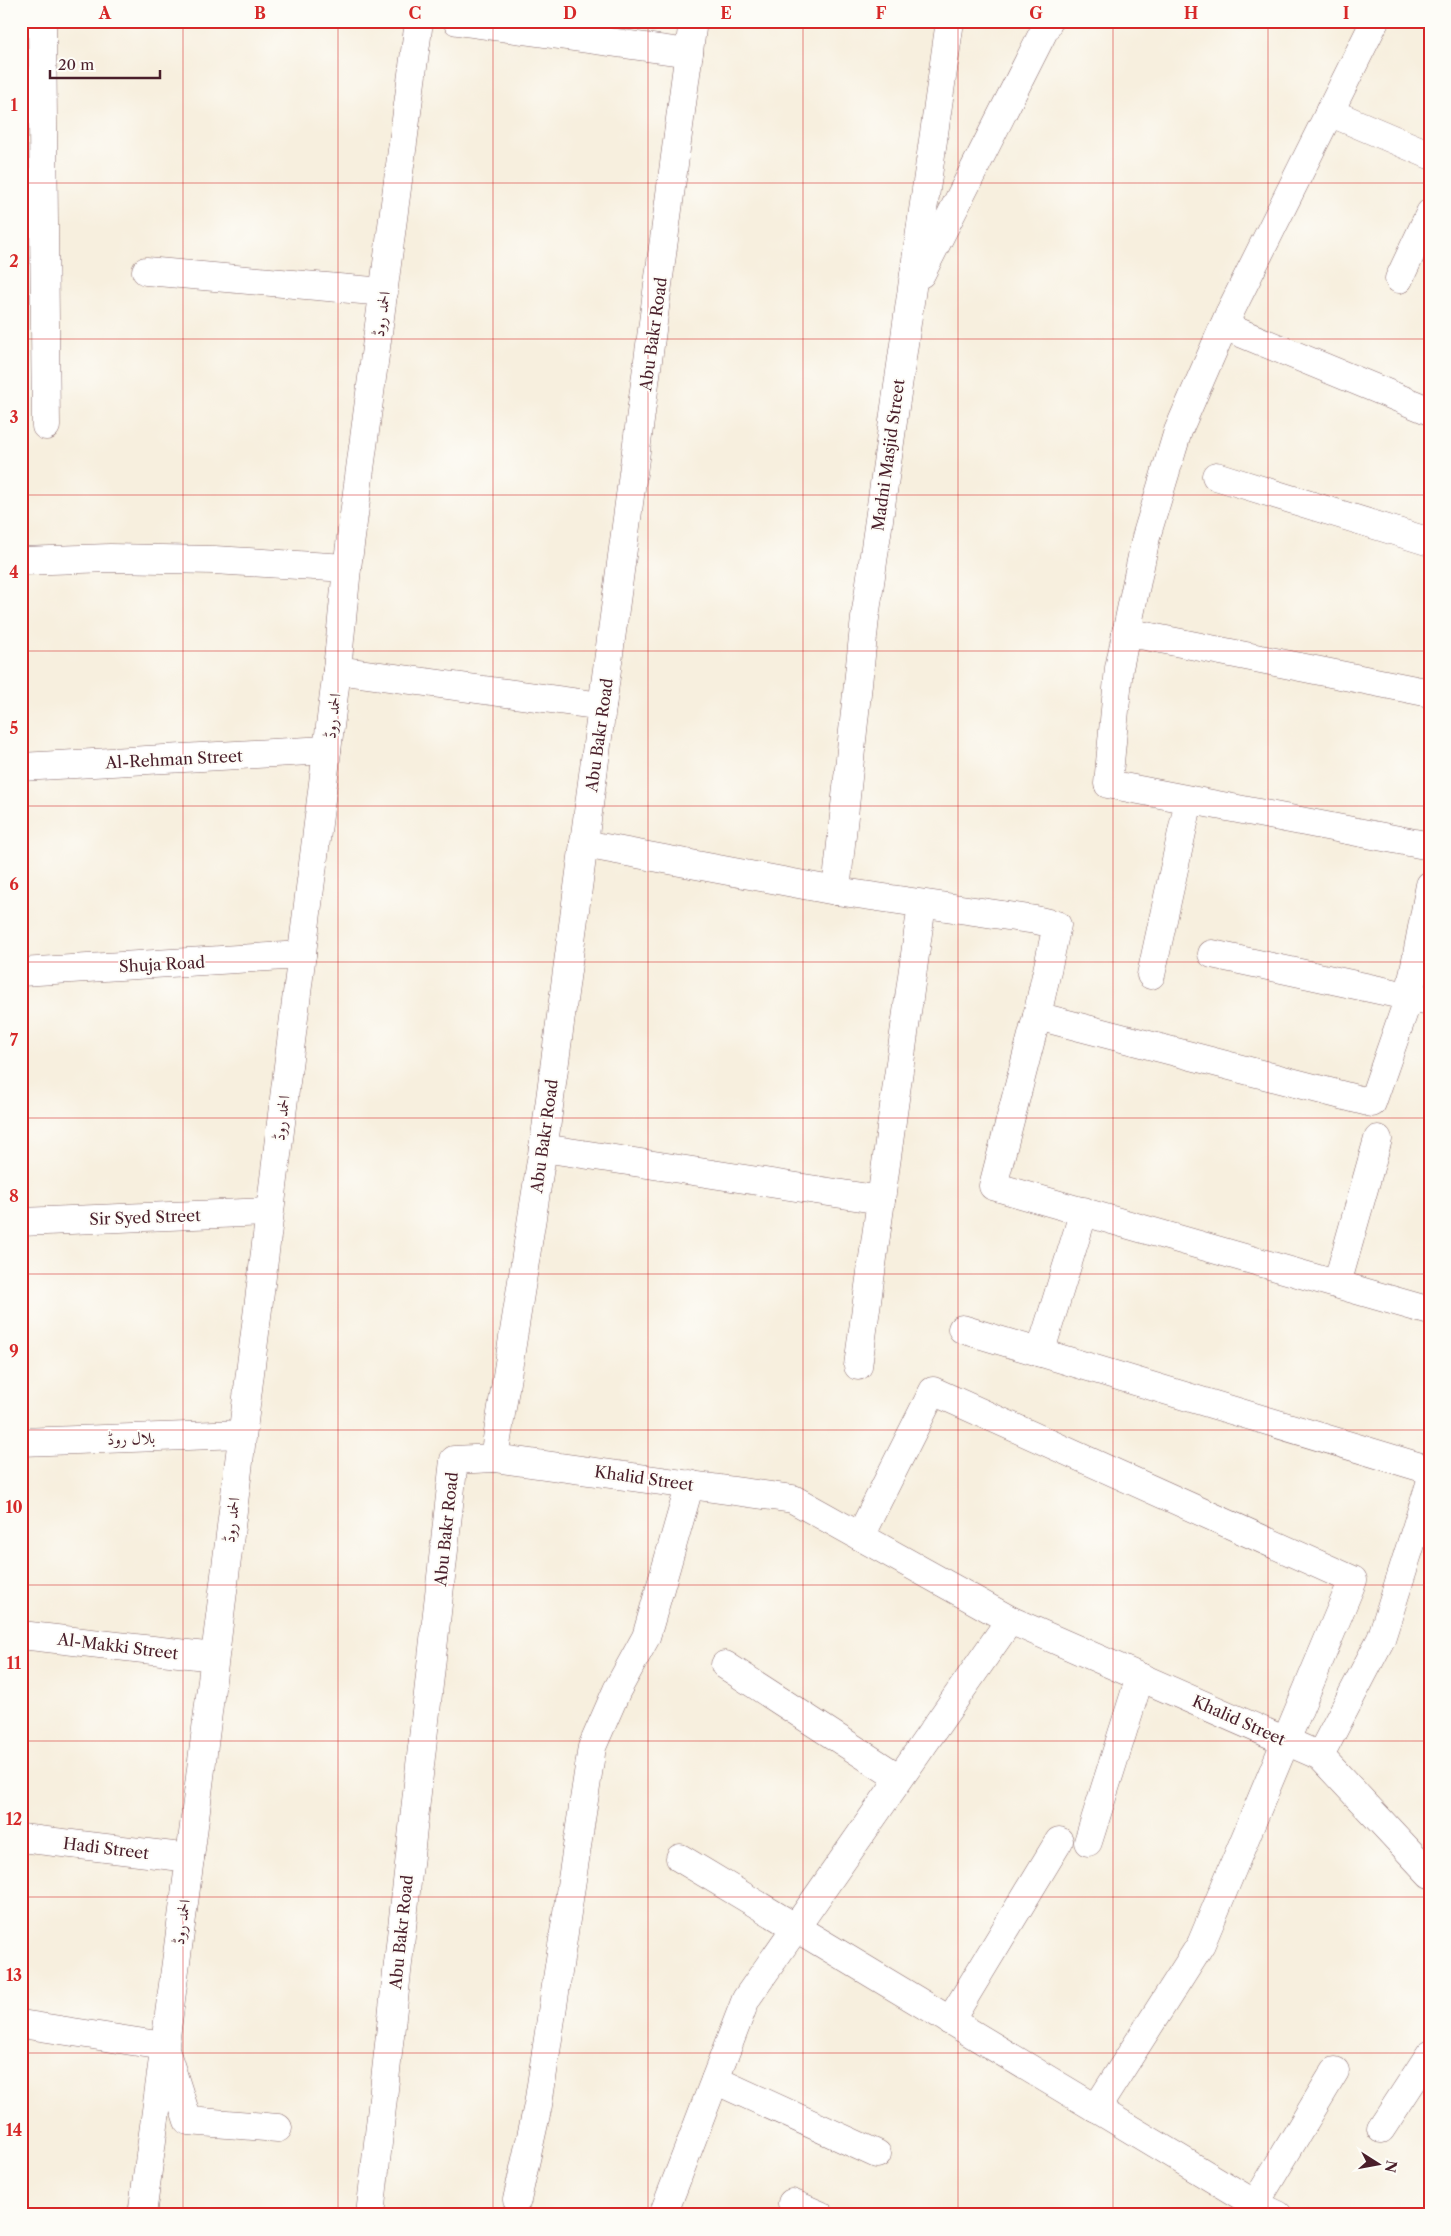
<svg xmlns="http://www.w3.org/2000/svg" width="1451" height="2236" font-family="'Libre Caslon Text',Amiri,serif">
<rect width="100%" height="100%" fill="#fdfcf7"/>
<filter id="ink" filterUnits="userSpaceOnUse"><feTurbulence type="fractalNoise" baseFrequency=".02" numOctaves="2"/><feDisplacementMap in="SourceGraphic" scale="10" xChannelSelector="R" yChannelSelector="G"/><feConvolveMatrix kernelMatrix="1 2 1 2 8 2 1 2 1" color-interpolation-filters="sRGB"/></filter>
<filter id="wash" filterUnits="userSpaceOnUse"><feTurbulence type="fractalNoise" baseFrequency=".0096" numOctaves="4" result="noise"/><feDisplacementMap in="SourceGraphic" scale="20" xChannelSelector="R" yChannelSelector="G"/><feGaussianBlur stdDeviation="1.12" result="paint"/><feColorMatrix in="noise" values="0 0 0 0 0 0 0 0 0 0 0 0 0 0 0 0 0 1.4 0 .05"/><feComposite in="paint" operator="in"/></filter>
<g filter="url(#wash)">
<rect width="100%" height="100%" fill="#f7efde"/>
</g>
<g filter="url(#ink)">
<g fill="none" stroke-linecap="round" stroke-linejoin="round">
<defs>
<g id="minor">
<path d="M42 21 46 426"/>
<path d="M457 21 689 53"/>
<path d="M1375 21 1229 314 1178 431 1146 537 1119 668 1108 784 1430 846"/>
<path d="M1329 112 1430 155"/>
<path d="M146 271 384 292"/>
<path d="M921 274 1049 21"/>
<path d="M1399 279 1430 213"/>
<path d="M1224 326 1430 411"/>
<path d="M1216 476 1430 542"/>
<path d="M21 561 110 558 214 560 347 568"/>
<path d="M1126 632 1430 693"/>
<path d="M337 670 602 706"/>
<path d="M21 767 327 750"/>
<path d="M584 844 836 891 1036 920 1057 925 1037 1016 1372 1103 1409 997 1430 885"/>
<path d="M836 891 865 618 950 21"/>
<path d="M1212 954 1430 1001"/>
<path d="M21 972 302 955"/>
<path d="M1151 975 1189 800"/>
<path d="M1037 1016 993 1186 1430 1311"/>
<path d="M543 1148 881 1200"/>
<path d="M21 1222 269 1212"/>
<path d="M1337 1284 1378 1139"/>
<path d="M962 1329 1430 1470"/>
<path d="M1040 1353 1084 1211"/>
<path d="M858 1366 922 904"/>
<path d="M21 1442 242 1434"/>
<path d="M494 1458 546 1129 693 21"/>
<path d="M860 1536 933 1391 1353 1580 1201 1944 1096 2109"/>
<path d="M21 1635 214 1657"/>
<path d="M725 1665 899 1778"/>
<path d="M1320 1756 1381 1639 1430 1484"/>
<path d="M21 1838 190 1858"/>
<path d="M1088 1842 1140 1677"/>
<path d="M680 1858 1255 2204 1278 2215"/>
<path d="M950 2021 1059 1841"/>
<path d="M21 2024 164 2046 188 2121 278 2128"/>
<path d="M715 2080 877 2154"/>
<path d="M1381 2129 1430 2054"/>
<path d="M517 2200 538 2105 592 1747 617 1690 646 1637 690 1484"/>
<path d="M792 2203 820 2215"/>
<path d="M1255 2204 1335 2071"/>
<path d="M142 2215 190 1858 337 670 347 568 419 21"/>
<path d="M370 2215 454 1460 494 1458 793 1499 1010 1620 1320 1756 1430 1874"/>
<path d="M663 2215 746 1999 1010 1620"/>
</g>
</defs>
<use href="#minor" stroke="#87686a" stroke-width="29"/>
<use href="#minor" stroke="#fff" stroke-width="28"/>
</g>
</g>
<path fill="none" stroke="#d62828" stroke-width="1" stroke-opacity="0.55" d="M183 21V2215M338 21V2215M493 21V2215M648 21V2215M803 21V2215M958 21V2215M1113 21V2215M1268 21V2215M21 183H1430M21 339H1430M21 495H1430M21 651H1430M21 806H1430M21 962H1430M21 1118H1430M21 1274H1430M21 1430H1430M21 1585H1430M21 1741H1430M21 1897H1430M21 2053H1430"/>
<g text-anchor="middle" dominant-baseline="central" stroke-width="4" stroke-linejoin="round" paint-order="stroke">
<g font-size="16" fill="#4a1f2b" stroke="#fdfcf7">
<text transform="translate(381 314) rotate(-82)">الحمد روڈ</text>
<text transform="translate(653 334) rotate(-82)">Abu Bakr Road</text>
<text transform="translate(888 455) rotate(-82)">Madni Masjid Street</text>
<text transform="translate(332 716) rotate(-83)">الحمد روڈ</text>
<text transform="translate(599 735) rotate(-82)">Abu Bakr Road</text>
<text transform="translate(174 759) rotate(-3)">Al-Rehman Street</text>
<text transform="translate(162 964) rotate(-3)">Shuja Road</text>
<text transform="translate(281 1118) rotate(-83)">الحمد روڈ</text>
<text transform="translate(544 1136) rotate(-82)">Abu Bakr Road</text>
<text transform="translate(145 1217) rotate(-2)">Sir Syed Street</text>
<text transform="translate(131 1438) rotate(-2)">بلال روڈ</text>
<text transform="translate(644 1478) rotate(8)">Khalid Street</text>
<text transform="translate(231 1520) rotate(-83)">الحمد روڈ</text>
<text transform="translate(446 1529) rotate(-84)">Abu Bakr Road</text>
<text transform="translate(118 1646) rotate(7)">Al-Makki Street</text>
<text transform="translate(1239 1720) rotate(24)">Khalid Street</text>
<text transform="translate(106 1848) rotate(7)">Hadi Street</text>
<text transform="translate(181 1922) rotate(-82)">الحمد روڈ</text>
<text transform="translate(401 1932) rotate(-84)">Abu Bakr Road</text>
</g>
</g>
<rect width="1451" height="2236" fill="none" stroke="#fdfcf7" stroke-width="55"/>
<g transform="translate(1378 2164) rotate(101)" stroke="#fdfcf7" stroke-width="4" paint-order="stroke">
<path d="M0-4L9 19L0 12L-9 19Z" fill="#4a1f2b"/>
<text y="-8" font-size="14" font-weight="bold" text-anchor="middle" fill="#4a1f2b">N</text>
</g>
<path d="M50 70v8h110v-8" fill="none" stroke="#4a1f2b" stroke-width="2.5"/>
<text x="58" y="70" font-size="15" fill="#4a1f2b" stroke="#fdfcf7" stroke-width="4" paint-order="stroke">20 m</text>
<rect x="28" y="28" width="1396" height="2180" fill="none" stroke="#d62828" stroke-width="2"/>
<g font-size="16" text-anchor="middle" font-weight="bold" fill="#d62828">
<text x="105" y="19">A</text>
<text x="260" y="19">B</text>
<text x="415" y="19">C</text>
<text x="570" y="19">D</text>
<text x="726" y="19">E</text>
<text x="881" y="19">F</text>
<text x="1036" y="19">G</text>
<text x="1191" y="19">H</text>
<text x="1346" y="19">I</text>
<text x="14" y="111">1</text>
<text x="14" y="267">2</text>
<text x="14" y="423">3</text>
<text x="14" y="578">4</text>
<text x="14" y="734">5</text>
<text x="14" y="890">6</text>
<text x="14" y="1046">7</text>
<text x="14" y="1202">8</text>
<text x="14" y="1357">9</text>
<text x="14" y="1513">10</text>
<text x="14" y="1669">11</text>
<text x="14" y="1825">12</text>
<text x="14" y="1981">13</text>
<text x="14" y="2136">14</text>
</g>
</svg>
